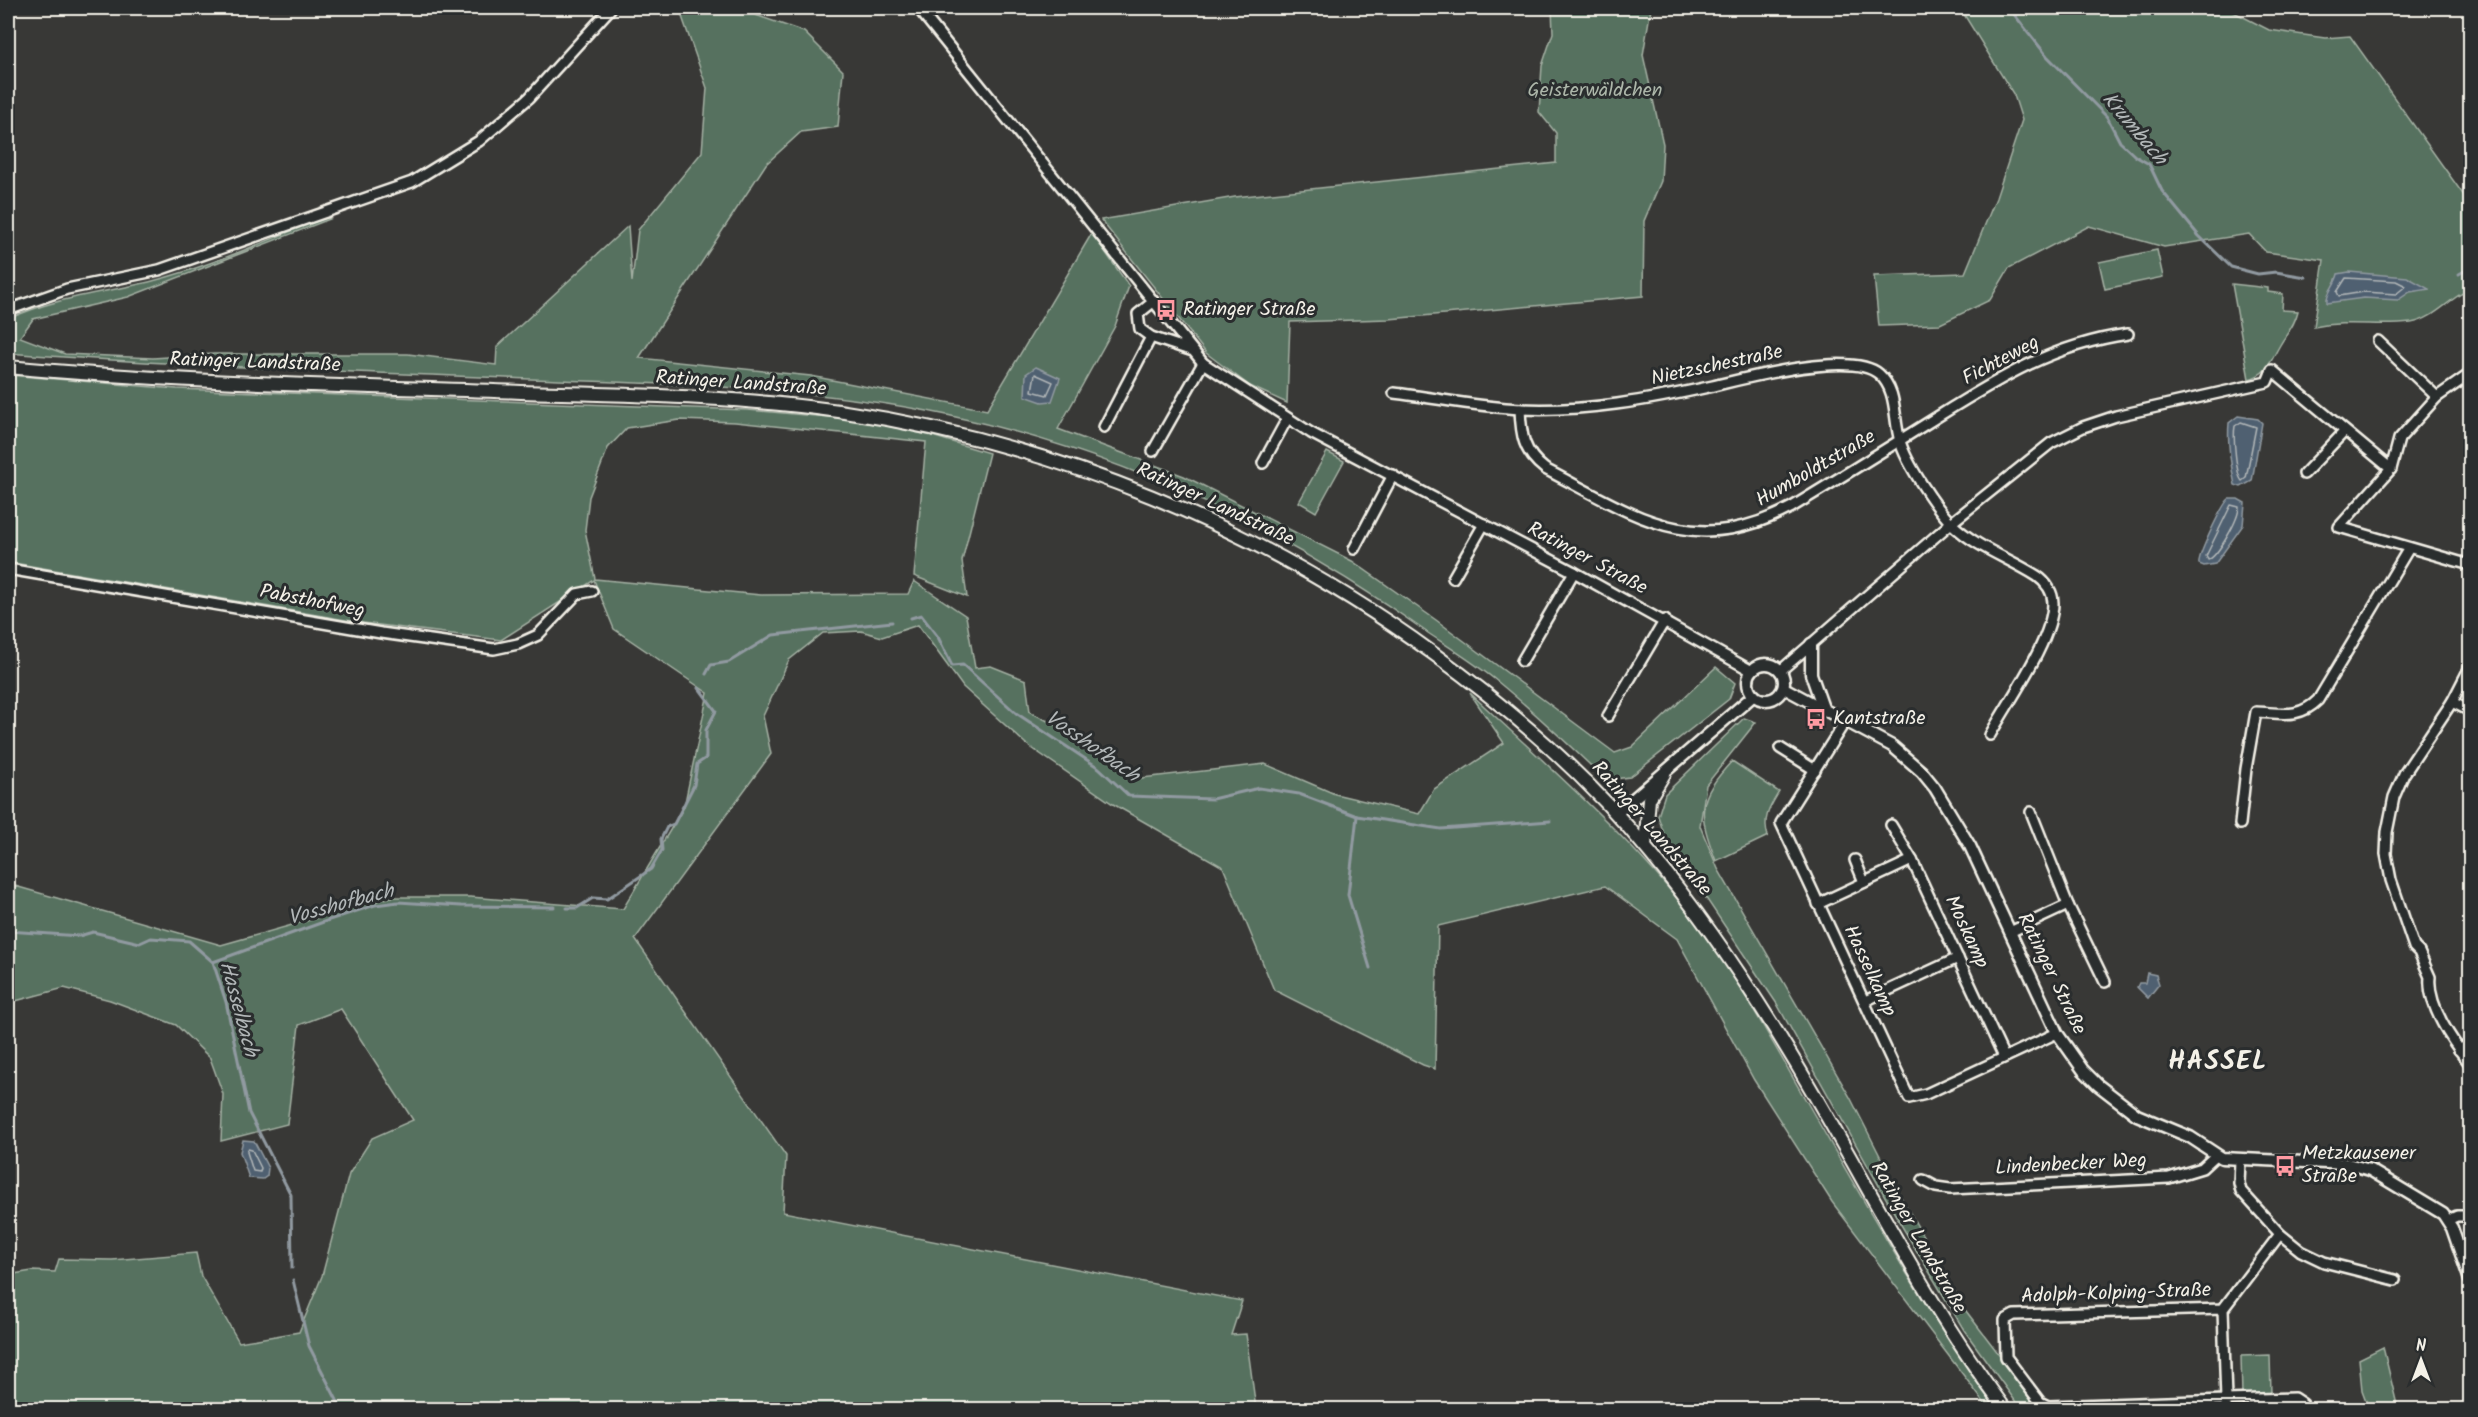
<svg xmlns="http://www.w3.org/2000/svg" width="2478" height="1417" font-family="Kalam,sans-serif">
<rect width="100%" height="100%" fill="#383836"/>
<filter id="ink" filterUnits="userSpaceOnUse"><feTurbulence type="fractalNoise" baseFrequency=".0167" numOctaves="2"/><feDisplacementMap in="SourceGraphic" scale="12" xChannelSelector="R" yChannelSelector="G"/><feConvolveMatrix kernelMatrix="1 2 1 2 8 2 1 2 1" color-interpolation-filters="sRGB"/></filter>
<g filter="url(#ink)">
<g fill="#56715f" stroke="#a5b1a4" stroke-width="1.5">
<path d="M679 8H736L804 32 843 71 838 127 801 132 766 164 639 358 811 376 987 410 1092 233 1129 286 1115 326 1058 429 1184 476 1352 561 1436 620 1615 753 1632 747 1716 667 1735 683 1729 699 1630 777 1606 780C1571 747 1536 713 1498 682 1476 664 1452 649 1428 633 1283 530 1122 452 947 415 810 386 670 384 530 379 355 372 181 366 8 353V319C57 297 98 294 149 282 209 267 268 240 326 217L330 219 128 297 33 319 20 337 65 354 153 358 214 354H408L496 365 497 347 628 226 632 282 638 230 702 152 707 88Z"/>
<path d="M1552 8H1651L1643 55 1663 144 1661 181 1644 221 1643 296 1389 319 1290 322 1287 403 1250 386 1206 353 1101 220 1235 197 1556 163V133L1539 112 1542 66 1553 33Z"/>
<path d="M1960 8H2226L2269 30 2325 38 2350 36 2470 204V291C2455 292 2435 320 2411 323 2378 327 2348 320 2314 327L2324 260 2266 252 2249 234 2164 247 2089 226 2009 268 1990 300 1940 324 1879 326 1874 276 1965 273 1996 198 2022 120 2014 95Z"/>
<path d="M2157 250 2163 277 2105 289 2099 262Z"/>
<path d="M2232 284 2268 288V292L2283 294 2282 310 2298 311C2294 327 2288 331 2280 345 2271 360 2268 374 2249 379Z"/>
<path d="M8 375 177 389 748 410 861 420 932 436 989 453 962 561 967 597 914 576 926 442 735 422 679 420 627 428 608 448 589 497 585 530 595 579 761 595 908 594 914 581 966 616 975 668 991 666 1026 680 1030 712 1091 743 1133 779 1265 764 1335 794 1419 814 1434 789 1504 743 1470 693C1551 769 1643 847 1707 938 1743 988 1773 1043 1804 1097 1865 1203 1924 1311 1998 1409H1989L1832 1202 1754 1080 1677 939 1605 886 1438 926 1435 1069 1423 1065 1274 990 1223 867 1113 804 1026 744 963 687 918 625 882 637 861 631 823 633 789 660 763 716 771 754 635 939 786 1156 783 1212 1242 1301 1231 1335 1246 1334 1256 1409H8V1275L32 1271 55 1272 59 1259 112 1260 196 1253 201 1276 239 1342 299 1332 322 1276 349 1174 372 1138 413 1120 341 1009 299 1025 287 1124 221 1141 223 1094 210 1058 176 1025 110 1000 64 988 8 1003V884L221 945 391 897H470L623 909 684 807 708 693 614 629 594 580 501 640 363 623 8 562Z"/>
<path d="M1327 452 1344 461 1316 512 1299 502Z"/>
<path d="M1744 718 1756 722 1706 785 1700 826 1718 869 1850 1097 1902 1199 1966 1311 2041 1409H2021L1964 1330 1900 1223 1777 1004 1665 837 1658 816 1665 794Z"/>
<path d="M1732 761 1779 792C1770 807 1762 818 1768 836L1716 861C1698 813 1696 800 1732 761Z"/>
<path d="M2383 1347 2398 1409H2369L2362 1390 2359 1359Z"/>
<path d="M2270 1355 2271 1394 2242 1395 2241 1356Z"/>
</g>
<g fill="#4f6071" stroke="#919aa1" stroke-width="1.5">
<path d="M2349 272 2407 277 2429 289 2410 292 2398 300 2364 298 2327 303C2325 294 2336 284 2338 274Z"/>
<path d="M1036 367 1060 378 1052 401 1042 402 1025 396 1026 374Z"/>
<path d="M2238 416 2258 419 2262 423 2252 481 2241 487 2235 485C2231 466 2227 443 2229 423Z"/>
<path d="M2229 499H2238L2245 503 2243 525 2215 564 2204 566 2199 564C2197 557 2223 503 2229 499Z"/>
<path d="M2147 973 2156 975 2159 984 2148 998 2137 987 2139 983H2145Z"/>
<path d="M243 1140 254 1141 268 1168 267 1176 263 1179 249 1178 240 1152Z"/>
</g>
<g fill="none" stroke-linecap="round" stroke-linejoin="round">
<g stroke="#b2b7b8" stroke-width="1.5">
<path d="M2346 278 2396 281 2406 286 2396 294 2364 292 2339 296 2337 292Z"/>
<path d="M1035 374 1053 382 1047 395 1032 391Z"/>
<path d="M2241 422 2256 427 2246 478 2242 481C2236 475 2233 436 2235 426Z"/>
<path d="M2231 505 2239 507C2239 519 2218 556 2208 560L2206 556Z"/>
<path d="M248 1149 252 1150 261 1168 260 1172 253 1171 247 1152Z"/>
</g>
<g stroke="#919aa1" stroke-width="3">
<path d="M2009 8 2047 56 2107 117 2120 142 2135 156 2149 164 2162 191 2199 236 2231 267 2258 274 2276 272 2306 277"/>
<path d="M2459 274 2470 268"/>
<path d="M911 618 921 615 938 637 952 666 963 665 1016 713 1099 768 1129 796 1212 799 1259 788 1299 794 1357 816 1441 829 1550 821"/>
<path d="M706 674 711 665 729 662 773 635 892 622"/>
<path d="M1357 816 1348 895 1370 968"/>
<path d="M567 908H577L593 898 607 899 651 869 662 850 661 839 667 827 674 824 694 785 697 764 706 758V730L716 711 699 688"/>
<path d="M8 931 79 936 93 932 140 943 151 938 189 941 213 962 226 1002 249 1113 291 1195 292 1268"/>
<path d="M213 962 329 920 375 905 398 902 461 906 554 907"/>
<path d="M293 1280 309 1346 342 1410"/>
</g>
<defs>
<g id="minor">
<path d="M918 8 1203 363 1311 433 1574 572 1752 671"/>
<path d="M1153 302 1138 314 1140 329 1151 337 1190 350"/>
<path d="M8 310 67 289 159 270 412 182 479 141 529 98 611 8"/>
<path d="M2378 341 2437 397"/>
<path d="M2470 374 2437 397 2399 439 2391 469 2339 527 2470 565"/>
<path d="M1394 393C1436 398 1478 407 1521 409 1585 412 1650 400 1713 386 1746 378 1852 350 1879 374 1898 391 1893 418 1900 441 1906 463 1936 508 1952 524 1977 548 2009 558 2037 576 2046 582 2053 592 2053 603 2053 640 2008 702 1990 735"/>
<path d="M1520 409C1521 435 1523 452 1545 469 1634 515 1692 560 1792 507 1838 479 1883 451 1929 422 1995 381 2050 345 2128 334"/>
<path d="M1104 427 1151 337"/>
<path d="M1153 451 1203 363"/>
<path d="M1263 463 1287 419"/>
<path d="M2304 474 2344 432"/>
<path d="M1354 549 1393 475"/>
<path d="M8 569 381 633 494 649 518 644 538 635 577 594 592 591"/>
<path d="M1453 578 1484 524"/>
<path d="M1522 661 1574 572"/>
<path d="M2470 667 2452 702 2404 774 2394 797 2387 832 2386 854 2391 880 2414 947 2419 952 2430 977C2427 1006 2453 1042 2470 1064"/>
<path d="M1780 671 1951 523 2051 443 2083 427 2116 416 2267 382 2272 370 2391 469"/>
<path d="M2452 702 2470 711"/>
<path d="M1608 716 1665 620"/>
<path d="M1846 720 1781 823 1909 1098 1926 1094 2057 1033"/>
<path d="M1780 748 1815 770"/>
<path d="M2031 812 2068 905 2105 982"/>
<path d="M2240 824 2246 769 2256 712C2281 713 2299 719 2318 700L2409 548"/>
<path d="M1891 825 1912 860 2004 1057"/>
<path d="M1855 860 1864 882"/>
<path d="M1818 904 1912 860"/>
<path d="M2010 932 2068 905"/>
<path d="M1865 1001 1958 958"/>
<path d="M2459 1050 2470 1044"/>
<path d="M2240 1161 2239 1183 2241 1191 2280 1234 2301 1251 2324 1262 2395 1280"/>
<path d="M1923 1180 1936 1187 1950 1189 2169 1178 2202 1168 2216 1155"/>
<path d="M2448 1220 2457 1216H2470"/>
<path d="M2223 1309 2014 1315 2005 1320 2006 1357 2040 1402 2048 1406 2226 1400 2223 1309 2280 1234"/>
<path d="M2226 1410V1400L2294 1398 2303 1404 2304 1410"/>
</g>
<g id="tertiary">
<path d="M1811 644V674L1823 708"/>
<circle cx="1766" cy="682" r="18"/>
<path d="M1784 688 1892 746 1922 772 1935 788 1970 846 2057 1033 2083 1070 2098 1085 2137 1115 2190 1137 2222 1158 2348 1164 2370 1170 2443 1214 2452 1228 2470 1280"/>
<path d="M1617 813 1754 695"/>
</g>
<g id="secondary">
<path d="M8 367C178 383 350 386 521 392 627 395 735 396 839 411 1055 443 1258 526 1434 654 1514 712 1588 776 1650 853 1713 929 1766 1011 1815 1096 1877 1202 1931 1311 2006 1410"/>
<path d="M1645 846 1649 799 1664 774"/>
</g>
</defs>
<use href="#minor" stroke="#f4f1e8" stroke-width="14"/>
<use href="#tertiary" stroke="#f4f1e8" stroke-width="15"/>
<use href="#secondary" stroke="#f4f1e8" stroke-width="16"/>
<use href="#minor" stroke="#2a2d2e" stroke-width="9"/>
<use href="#tertiary" stroke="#2a2d2e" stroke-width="10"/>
<use href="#secondary" stroke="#2a2d2e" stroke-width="12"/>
</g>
</g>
<defs>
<symbol id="bus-bare" viewBox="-9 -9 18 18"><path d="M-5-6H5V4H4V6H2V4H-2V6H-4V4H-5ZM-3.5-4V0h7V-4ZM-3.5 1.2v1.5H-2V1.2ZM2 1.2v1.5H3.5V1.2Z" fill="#ff9aa2" stroke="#2a2d2e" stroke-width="2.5" paint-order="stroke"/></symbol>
</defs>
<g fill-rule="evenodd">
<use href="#bus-bare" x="1151" y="295" width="30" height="30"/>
<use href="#bus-bare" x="1801" y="704" width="30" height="30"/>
<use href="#bus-bare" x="2270" y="1151" width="30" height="30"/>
</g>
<g text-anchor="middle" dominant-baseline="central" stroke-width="6" stroke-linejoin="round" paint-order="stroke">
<g font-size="20" fill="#adb7aa" stroke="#2a2d2e">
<text x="1595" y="91">Geisterwäldchen</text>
</g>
<g font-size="20" fill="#f4f1e8" stroke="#2a2d2e" text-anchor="start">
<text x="1183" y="310">Ratinger Straße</text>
<text x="1833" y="719">Kantstraße</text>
<text x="2302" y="1154">Metzkausener<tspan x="2302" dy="23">Straße</tspan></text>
</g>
<g font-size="20" fill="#f4f1e8" stroke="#2a2d2e">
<text transform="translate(2001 361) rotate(-28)">Fichteweg</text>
<text transform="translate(255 363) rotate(2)">Ratinger Landstraße</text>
<text transform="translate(1717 366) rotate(-12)">Nietzschestraße</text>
<text transform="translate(741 384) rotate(4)">Ratinger Landstraße</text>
<text transform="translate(1816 469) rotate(-30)">Humboldtstraße</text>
<text transform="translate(1215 505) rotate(25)">Ratinger Landstraße</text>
<text transform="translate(1587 559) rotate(28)">Ratinger Straße</text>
<text transform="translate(312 602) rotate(11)">Pabsthofweg</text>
<text transform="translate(1651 829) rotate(49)">Ratinger Landstraße</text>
<text transform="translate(1966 932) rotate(65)">Moskamp</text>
<text transform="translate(1869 971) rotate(65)">Hasselkamp</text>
<text transform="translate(2051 974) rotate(64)">Ratinger Straße</text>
<text transform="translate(2071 1165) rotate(-3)">Lindenbecker Weg</text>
<text transform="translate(1918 1238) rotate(60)">Ratinger Landstraße</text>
<text transform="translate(2116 1294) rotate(-2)">Adolph-Kolping-Straße</text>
</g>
<g font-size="21" font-style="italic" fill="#b2b7b8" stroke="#2a2d2e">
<text transform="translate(2134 129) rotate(50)">Krumbach</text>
<text transform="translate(1092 747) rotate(35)">Vosshofbach</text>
<text transform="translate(341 905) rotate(-15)">Vosshofbach</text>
<text transform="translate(238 1009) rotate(75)">Hasselbach</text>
</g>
<g font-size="26" font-weight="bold" letter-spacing="1.5" fill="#f4f1e8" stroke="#2a2d2e">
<text x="2218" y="1062">HASSEL</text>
</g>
</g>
<rect width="2478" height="1417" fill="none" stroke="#2a2d2e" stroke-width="30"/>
<rect x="15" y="15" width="2448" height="1387" fill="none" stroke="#f4f1e8" stroke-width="2" filter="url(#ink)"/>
<g transform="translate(2421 1360)" stroke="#2a2d2e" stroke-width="4.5" paint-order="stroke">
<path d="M0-4.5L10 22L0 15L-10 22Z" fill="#f4f1e8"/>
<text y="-9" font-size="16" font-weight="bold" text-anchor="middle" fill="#f4f1e8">N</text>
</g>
</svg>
